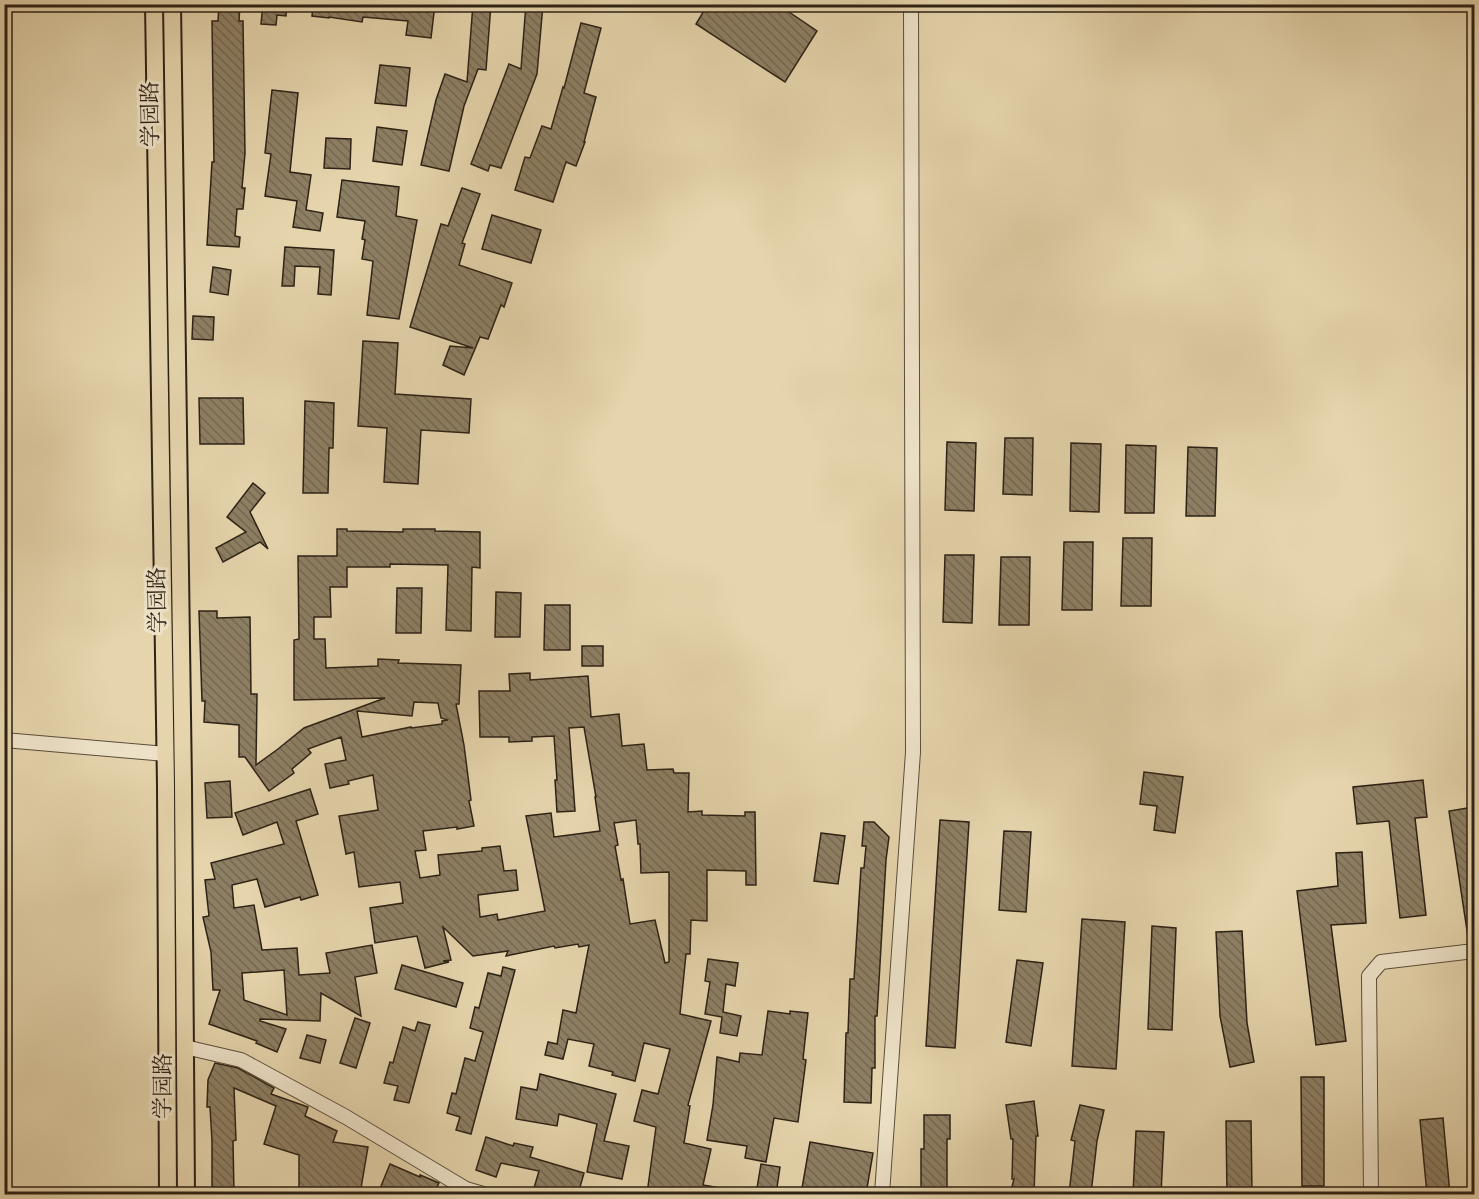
<svg xmlns="http://www.w3.org/2000/svg" width="1479" height="1199" font-family="'Libre Bodoni','Noto Serif SC',serif">
<defs>
<pattern id="building-back-hatch" width="6" height="6" patternUnits="userSpaceOnUse" patternTransform="scale(1.5)"><rect width="6" height="6" fill="#8d7f64"/><path d="M-1 5l2 2M0 0l6 6M5-1l2 2" fill="none" stroke="#746851"/></pattern>
</defs>
<rect width="100%" height="100%" fill="#e5d4ac"/>
<filter id="stains"><feTurbulence type="fractalNoise" baseFrequency=".00333" numOctaves="4"/><feColorMatrix values="0 0 0 0 .2 0 0 0 0 .09 0 0 0 0 .02 0 0 0 .5 -.17"/></filter>
<radialGradient id="worn" r=".72"><stop offset=".6" stop-color="#630" stop-opacity="0"/><stop offset="1" stop-color="#630" stop-opacity=".3"/></radialGradient>
<g fill="url(#building-back-hatch)" stroke="#2d2215" stroke-width="1.5" fill-rule="evenodd">
<path d="M219 4H240L239 21H243L245 153 242 188H245L243 209H237L235 236 240 237 239 247 207 245 212 162H214L212 21H218Z"/>
<path d="M263 4H287L286 16 277 15 276 25 261 24Z"/>
<path d="M313 4H435L431 38 406 35 408 21 363 17 362 22 329 17V18L312 16Z"/>
<path d="M473 4H491L486 70 478 69 464 106 449 171 421 165 436 100 445 74 467 82Z"/>
<path d="M526 4H543L537 74 501 168 490 165 488 171 471 164 509 64 521 69Z"/>
<path d="M708 4H777L817 31 785 82 696 24Z"/>
<path d="M581 23 601 28 584 93 596 97 584 142H585L576 166 566 162 553 202 515 190 525 157 530 158 542 126 551 129 563 87 564 88Z"/>
<path d="M380 65 410 68 406 106 375 103Z"/>
<path d="M272 90 298 93 290 172 311 175 306 210 323 213 320 231 293 227 297 201 265 196 271 154 265 153Z"/>
<path d="M377 127 407 131 402 165 373 161Z"/>
<path d="M326 138 351 139 350 169 324 168Z"/>
<path d="M342 180 399 187 396 216 417 220 399 319 367 315 373 261 362 259 365 240 362 239 365 221 337 217Z"/>
<path d="M462 188 480 194 462 243 465 244 459 265 512 283 504 307 501 305 488 339 480 337 464 375 443 365 450 346 473 348 410 327 441 224 448 226Z"/>
<path d="M492 215 541 230 531 263 482 249Z"/>
<path d="M285 247 334 250 331 295 318 294 320 267 295 266 294 286H282Z"/>
<path d="M213 267 231 270 228 295 210 292Z"/>
<path d="M193 316 214 317 213 340 192 339Z"/>
<path d="M363 341 398 343 395 394 471 399 469 433 421 430 418 484 384 482 387 428 358 426Z"/>
<path d="M199 398H243L244 444H200Z"/>
<path d="M305 401 334 403 333 448H329L328 493H303Z"/>
<path d="M1005 438H1033L1032 495 1003 494Z"/>
<path d="M947 442 976 443 974 511 945 510Z"/>
<path d="M1071 443 1101 444 1099 512 1070 511Z"/>
<path d="M1126 445 1156 446 1154 513H1125Z"/>
<path d="M1188 447 1217 448 1215 516H1186Z"/>
<path d="M253 483 265 493 250 512 268 549 260 542 223 562 216 548 246 532 227 517Z"/>
<path d="M337 529H347V531L403 532V529H435V531L480 532V568L472 567 471 631 446 630 448 565 390 564V567H347V587H330L331 617H314V639H325L326 668 378 666V659L399 660 398 663 461 665 459 704H456L464 745 471 800 469 801 474 826 457 829V827L423 831 426 850 415 851 420 878 440 875 438 855 482 851V848L500 846 504 871 516 870 518 890 478 895 480 917 497 914 498 920 545 911 526 816 551 813 554 837 600 831 595 797H596L584 727 569 728 575 811 557 812 555 780H557L554 736 532 737V741L509 742V737H480L479 691H510L509 674 530 673V680L588 676 591 717 619 714 622 746 644 744 647 770 673 769 674 773H689L688 812 702 811V815L745 816V812H755L756 885H746V871L707 870V921L691 920 690 954H686L680 1014 711 1021 688 1105 690 1106 684 1143 711 1149 703 1185 727 1189 726 1194H647L656 1127 634 1121 642 1090 658 1094 670 1049 644 1043 635 1081 612 1075 613 1072 589 1066 594 1044 568 1039 563 1059 545 1055 548 1042 557 1044 563 1010 576 1013 589 945 579 947 578 944 555 948 554 946 506 956 508 951 473 956 443 927 451 960 443 961 449 962 425 968 417 936 375 943 370 908 403 903 400 882 359 887 354 852 346 854 339 816 378 810 373 775 348 781 349 784 330 788 325 764 346 760 341 737 308 749 311 753 292 769 294 773 269 791 245 757H239V725L204 722 205 701H202L199 611H217V618L250 617 251 694H257L256 765 278 749 304 728 385 698 294 700V640L299 639 298 556H337ZM414 702 438 703 441 718 448 720 442 721V724L411 728V727L362 737 357 711 412 716ZM636 820 638 844H640L641 873 669 872V962L665 963 655 920 630 924 623 879 621 880 615 846 618 845 614 823Z"/>
<path d="M1123 538H1152L1151 606H1121Z"/>
<path d="M1064 542H1093L1092 610H1062Z"/>
<path d="M945 555H974L972 623 943 622Z"/>
<path d="M1001 557H1030L1029 625H999Z"/>
<path d="M397 588H422L421 633H396Z"/>
<path d="M496 592 521 593 520 637H495Z"/>
<path d="M545 605H570V650H544Z"/>
<rect x="582" y="646" width="21" height="20"/>
<path d="M1144 772 1183 777 1175 833 1154 830 1157 806 1140 804Z"/>
<path d="M1423 780 1427 817 1415 818 1426 915 1400 918 1389 821 1357 824 1353 787Z"/>
<path d="M230 781 232 817 207 818 205 783Z"/>
<path d="M310 789 318 814 296 821 318 895 301 900 300 897 265 907 257 879 232 885 234 908 254 905 262 950 297 948 299 975 330 973 326 953 372 945 377 973 355 977 361 1016 321 993 320 1021 260 1019V1021L286 1029 277 1052 256 1043 257 1041 209 1024 220 990H213L211 952 203 917 209 916 205 880 215 879 211 863 284 844 277 822 243 835 235 813ZM284 970 287 1015 244 1000 242 973Z"/>
<path d="M1474 807V937H1468L1449 811Z"/>
<path d="M940 820 969 822 955 1048 926 1046Z"/>
<path d="M864 822H874L889 837 886 860 877 1016H875V1068H872L871 1103 844 1102 846 1033H848L850 979H854L861 868H864L866 846H862Z"/>
<path d="M1004 831 1031 832 1026 912 999 910Z"/>
<path d="M821 833 845 836 838 884 814 881Z"/>
<path d="M1362 852 1366 923 1331 925 1346 1041 1316 1045 1297 891 1338 886 1336 853Z"/>
<path d="M1082 919 1125 922 1116 1069 1072 1066Z"/>
<path d="M1152 926 1176 928 1172 1030 1148 1029Z"/>
<path d="M1242 931 1247 1023 1254 1062 1230 1067 1220 1016 1216 932Z"/>
<path d="M708 959 738 963 735 986 726 984 723 1012 741 1016 737 1036 720 1033 722 1017 705 1014 710 982 705 981Z"/>
<path d="M1017 960 1043 963 1031 1046 1006 1042Z"/>
<path d="M402 965 463 983 456 1007 395 989Z"/>
<path d="M503 967 515 970 471 1134 456 1130 460 1117 447 1113 452 1093 456 1094 465 1058 475 1061 483 1032 470 1028 475 1007 479 1008 488 973 501 976Z"/>
<path d="M768 1011 790 1014V1011L808 1013 803 1059 806 1060 798 1122 774 1118 766 1162 745 1158 747 1146 707 1140 713 1105 717 1057 739 1062 740 1053 762 1055Z"/>
<path d="M355 1018 370 1023 356 1068 340 1063Z"/>
<path d="M418 1022 430 1025 409 1103 394 1100 398 1086 384 1083 390 1062 393 1063 403 1027 415 1031Z"/>
<path d="M307 1035 326 1040 320 1063 300 1058Z"/>
<path d="M215 1063 238 1068 274 1088 271 1094 308 1107 305 1116 337 1131 333 1142 368 1147 360 1194H299V1155L264 1144 276 1106 234 1088 236 1140 233 1141 234 1194H212V1141L210 1107H207L208 1080Z"/>
<path d="M540 1074 616 1094 604 1141 629 1146 622 1179 587 1172 597 1124 559 1114 557 1126 516 1119 521 1087 537 1090Z"/>
<path d="M1301 1077H1324V1186H1302Z"/>
<path d="M1034 1101 1038 1136H1036L1034 1194H1010L1014 1179H1012L1013 1139H1011L1006 1105Z"/>
<path d="M1080 1105 1104 1110 1097 1141 1091 1194H1069L1075 1141 1071 1140Z"/>
<path d="M924 1115H950V1139H947V1194H921V1149H924Z"/>
<path d="M1443 1118 1450 1194H1427L1420 1120Z"/>
<path d="M1226 1121H1251L1252 1194H1227Z"/>
<path d="M1136 1131 1164 1132 1161 1194H1133Z"/>
<path d="M486 1137 513 1146 514 1143 533 1147 530 1157 584 1173 578 1194H556L534 1188 539 1171 501 1163 496 1177 476 1170Z"/>
<path d="M810 1142 873 1153 866 1194H801Z"/>
<path d="M390 1164 420 1177V1175L439 1183 434 1194H388L379 1191Z"/>
<path d="M761 1164 780 1167 776 1194H756Z"/>
</g>
<g fill="none" stroke-linecap="round" stroke-linejoin="round">
<defs>
<g id="minor">
<path d="M4 740 166 754"/>
<path d="M185 1047 241 1060 346 1117 466 1189 483 1194"/>
<path d="M882 1194 913 752 911 4"/>
<path d="M1371 1194 1369 976 1381 962 1474 951"/>
</g>
<g id="major">
<path d="M154 4 166 785 168 1194"/>
<path d="M172 4 183 785 186 1194"/>
</g>
</defs>
<use href="#minor" stroke="#5b4e3b" stroke-width="16"/>
<use href="#major" stroke="#2d2215" stroke-width="20"/>
<use href="#minor" stroke="#eee3c9" stroke-width="14"/>
<use href="#major" stroke="#e5d4ac" stroke-width="16"/>
</g>
<g text-anchor="middle" dominant-baseline="central" stroke-width="6" stroke-linejoin="round" paint-order="stroke">
<g font-size="22" fill="#2d2215" stroke="#eee3c9">
<text transform="translate(151 114) rotate(-91)">学园路</text>
<text transform="translate(158 600) rotate(-91)">学园路</text>
<text transform="translate(163 1086) rotate(-90)">学园路</text>
</g>
</g>
<rect width="1479" height="1199" fill="none" stroke="#e5d4ac" stroke-width="24"/>
<rect x="6" y="6" width="1467" height="1187" fill="none" stroke="#2d2215" stroke-width="3"/>
<rect x="12" y="12" width="1455" height="1175" fill="none" stroke="#2d2215" stroke-width="1.5"/>
<rect width="100%" height="100%" filter="url(#stains)"/>
<rect width="100%" height="100%" fill="url(#worn)"/>
</svg>
